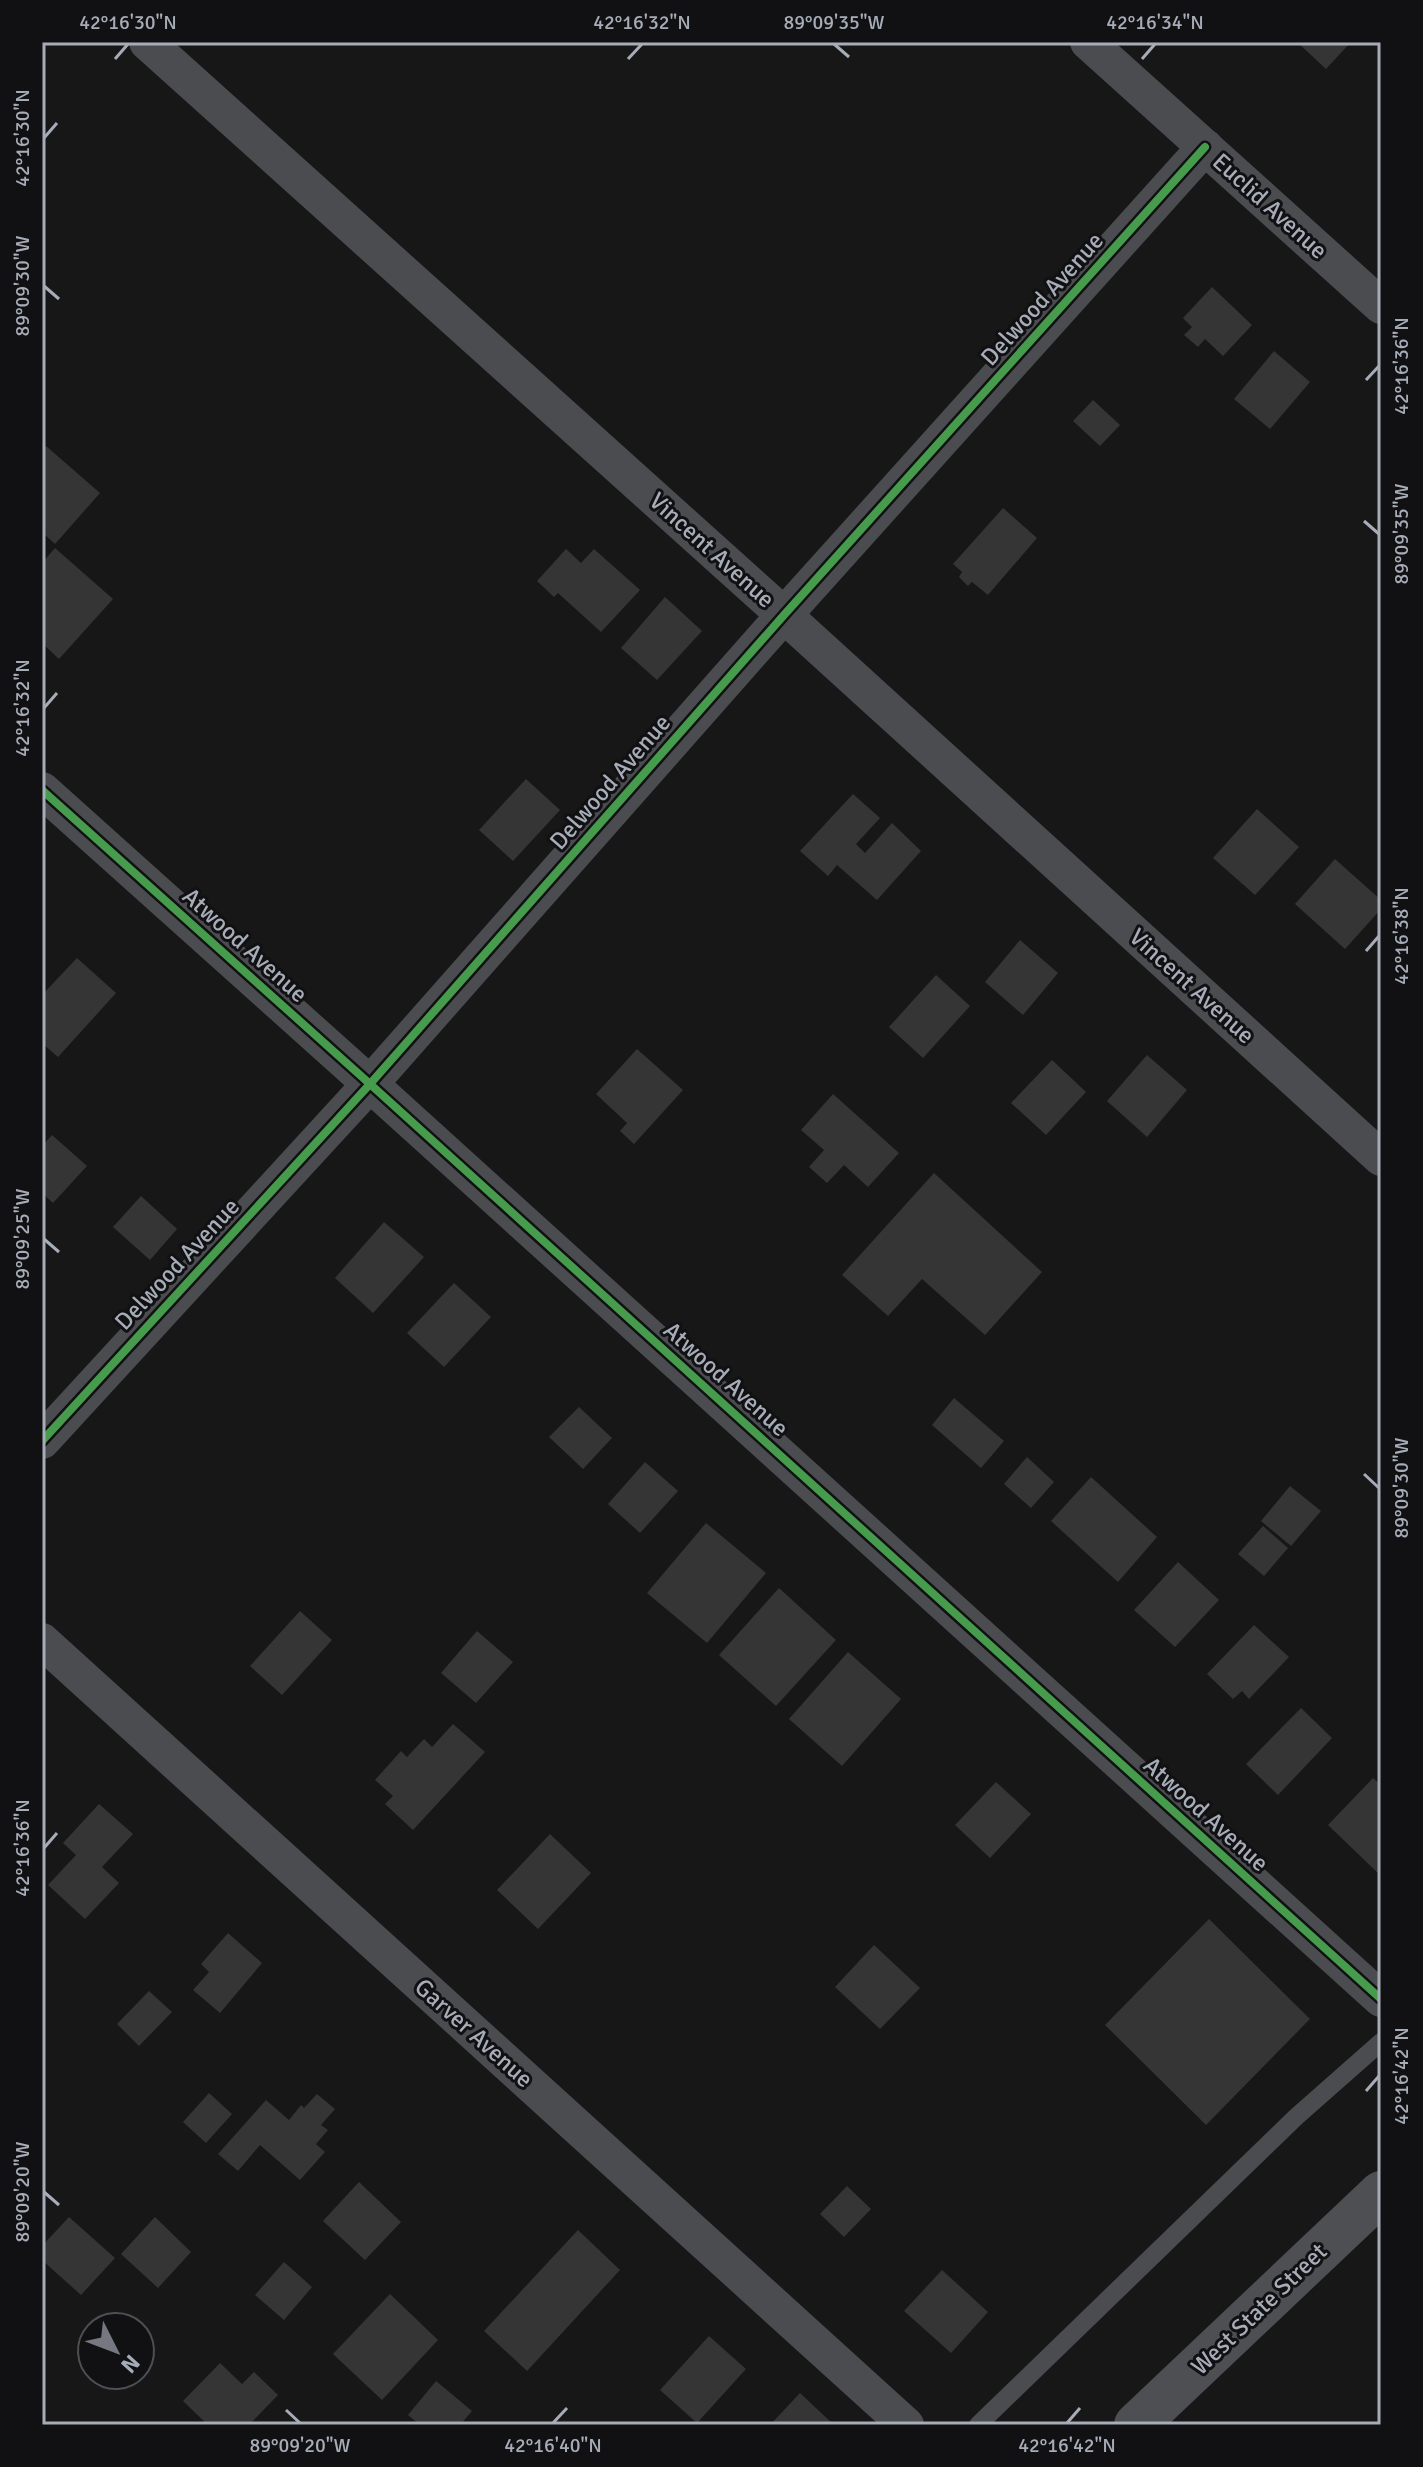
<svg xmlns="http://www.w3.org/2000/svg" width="1423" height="2467" font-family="Signika,sans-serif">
<rect width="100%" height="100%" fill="#171717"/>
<g fill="#353536">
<path d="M1297 42H1351L1326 69Z"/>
<path d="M1212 287 1252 325 1223 356 1205 339 1198 347 1184 335 1192 327 1183 318Z"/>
<path d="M1274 351 1310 382 1270 429 1234 399Z"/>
<path d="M1093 400 1120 425 1100 446 1073 421Z"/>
<path d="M46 446 100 493 55 544 42 532V450Z"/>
<path d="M1003 508 1037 538 988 595 972 582 968 586 959 577 962 572 953 564Z"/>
<path d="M55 548 113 599 59 659 42 643V563Z"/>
<path d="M566 549 581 563 594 549 640 590 601 632 558 593 554 597 537 581Z"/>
<path d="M665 597 702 631 657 680 621 648Z"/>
<path d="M526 779 560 810 513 861 479 830Z"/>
<path d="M853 794 880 818 856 844 865 853 892 823 921 851 877 900 837 865 828 876 800 851Z"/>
<path d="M1257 809 1299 847 1255 895 1213 858Z"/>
<path d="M1335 859 1381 900V909L1345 949 1295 904Z"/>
<path d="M1020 940 1058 973 1023 1015 985 982Z"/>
<path d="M77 958 116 993 58 1057 42 1043V995Z"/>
<path d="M936 975 970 1006 923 1058 889 1027Z"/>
<path d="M637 1049 683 1090 634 1144 620 1131 627 1123 596 1094Z"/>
<path d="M1147 1055 1187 1090 1147 1137 1107 1101Z"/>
<path d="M1052 1060 1086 1092 1046 1135 1011 1103Z"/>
<path d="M833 1094 899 1153 868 1187 844 1165 827 1183 809 1167 824 1150 801 1130Z"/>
<path d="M52 1135 87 1166 53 1203 42 1193V1146Z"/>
<path d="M934 1173 1042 1272 985 1335 922 1279 888 1316 842 1275Z"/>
<path d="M141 1196 177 1229 150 1260 113 1227Z"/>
<path d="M384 1222 424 1257 373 1313 335 1278Z"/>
<path d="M454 1283 491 1317 444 1367 407 1333Z"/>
<path d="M954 1398 1004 1441 981 1468 932 1425Z"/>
<path d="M579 1407 612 1438 583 1469 549 1437Z"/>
<path d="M1027 1457 1054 1482 1031 1508 1004 1484Z"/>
<path d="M645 1462 678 1491 640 1533 608 1504Z"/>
<path d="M1091 1477 1157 1537 1118 1582 1051 1521Z"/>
<path d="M1290 1486 1321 1511 1291 1546 1261 1521Z"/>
<path d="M706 1523 766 1573 707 1643 647 1593Z"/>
<path d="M1263 1526 1288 1548 1264 1576 1238 1554Z"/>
<path d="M1178 1562 1219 1600 1175 1647 1134 1610Z"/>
<path d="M779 1588 836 1640 776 1706 719 1655Z"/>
<path d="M300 1611 332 1640 282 1695 250 1666Z"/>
<path d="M1254 1625 1289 1657 1249 1699 1242 1691 1233 1699 1207 1674Z"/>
<path d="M477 1631 513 1662 476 1703 441 1673Z"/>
<path d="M848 1652 901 1699 842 1766 789 1719Z"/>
<path d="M1301 1708 1332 1738 1278 1795 1246 1764Z"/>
<path d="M453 1724 485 1752 413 1830 385 1804 393 1796 375 1780 401 1751 407 1757 424 1739 432 1747Z"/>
<path d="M1373 1778 1381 1785V1876L1328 1825Z"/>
<path d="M996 1782 1031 1814 990 1858 955 1825Z"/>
<path d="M99 1804 133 1834 102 1867 119 1883 85 1919 48 1885 76 1855 63 1843Z"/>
<path d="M550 1834 591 1873 538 1929 497 1890Z"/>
<path d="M1209 1919 1310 2019 1206 2125 1105 2025Z"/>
<path d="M228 1933 262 1963 220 2013 193 1990 209 1972 201 1964Z"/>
<path d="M874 1945 920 1988 880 2029 835 1987Z"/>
<path d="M149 1991 172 2012 139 2046 117 2024Z"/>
<path d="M209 2093 232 2114 206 2143 183 2122Z"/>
<path d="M317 2094 335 2109 321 2125 328 2130 316 2144 325 2152 300 2180 260 2145 238 2171 218 2154 266 2100 289 2120 301 2105 304 2108Z"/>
<path d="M359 2182 401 2222 365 2260 323 2221Z"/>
<path d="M847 2186 871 2209 844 2237 820 2214Z"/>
<path d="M69 2217 115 2258 81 2295 42 2260V2246Z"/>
<path d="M155 2217 191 2252 158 2288 121 2254Z"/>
<path d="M578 2230 620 2270 527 2371 484 2331Z"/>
<path d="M284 2262 312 2287 284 2320 255 2295Z"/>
<path d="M942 2270 988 2312 951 2353 904 2311Z"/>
<path d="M390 2294 438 2340 382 2400 333 2354Z"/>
<path d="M709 2336 746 2369 697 2423 660 2390Z"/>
<path d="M220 2363 242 2384 254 2372 278 2395 249 2425H208L183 2401Z"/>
<path d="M436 2381 472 2411 460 2425H420L408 2415Z"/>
<path d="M800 2393 834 2425H770Z"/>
</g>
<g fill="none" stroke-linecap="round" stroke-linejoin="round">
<path stroke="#4b4c50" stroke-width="18" d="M978 2425 1296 2117 1381 2042"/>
<g stroke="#4b4c50" stroke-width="36">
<path d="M147 42 784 615 1381 1158"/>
<path d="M1088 42 1381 306"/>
<path d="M42 790 370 1084 1381 1999"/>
<path d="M42 1441 370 1084 784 615 1205 147"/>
<path d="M42 1641 906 2425"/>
</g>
<path stroke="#4d4f52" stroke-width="44" d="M1136 2425 1381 2193"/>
<defs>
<g id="cycleway">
<path d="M42 790 370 1084 1381 1999"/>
<path d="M42 1441 370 1084 784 615 1205 147"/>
</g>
</defs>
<use href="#cycleway" stroke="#111113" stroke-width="13"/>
<use href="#cycleway" stroke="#469c4c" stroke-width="8"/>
</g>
<path fill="none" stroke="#a7adb8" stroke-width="3" d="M834 44 849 57M115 59 128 44M628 59 642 44M1142 59 1155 44M44 138 57 123M44 286 59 299M1366 380 1379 366M1364 521 1379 534M44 708 57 693M1366 951 1379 936M44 1239 59 1252M1364 1474 1379 1488M44 1848 57 1833M1366 2091 1379 2076M44 2192 59 2205M286 2410 300 2423M553 2423 567 2408M1067 2423 1080 2408"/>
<g text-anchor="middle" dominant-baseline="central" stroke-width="6" stroke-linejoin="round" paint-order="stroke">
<g font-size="24" fill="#a7adb8" stroke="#111113">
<text transform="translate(1270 206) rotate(42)">Euclid Avenue</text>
<text transform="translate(1042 299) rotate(-48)">Delwood Avenue</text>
<text transform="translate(712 550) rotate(42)">Vincent Avenue</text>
<text transform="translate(610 782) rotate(-49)">Delwood Avenue</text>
<text transform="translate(245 945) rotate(42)">Atwood Avenue</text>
<text transform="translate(1192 986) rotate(42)">Vincent Avenue</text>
<text transform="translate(177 1264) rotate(-47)">Delwood Avenue</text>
<text transform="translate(726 1379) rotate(42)">Atwood Avenue</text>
<text transform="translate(1206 1814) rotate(42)">Atwood Avenue</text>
<text transform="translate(474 2033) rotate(42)">Garver Avenue</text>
<text transform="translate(1259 2309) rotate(-44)">West State Street</text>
</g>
</g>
<rect width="1423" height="2467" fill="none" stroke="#111113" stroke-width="88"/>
<g transform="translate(116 2351) rotate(132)"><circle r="38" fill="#111113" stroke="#4d4f55" stroke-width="2"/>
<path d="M0-6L14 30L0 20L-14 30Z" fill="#757880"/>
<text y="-12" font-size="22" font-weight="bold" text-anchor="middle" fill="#a7adb8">N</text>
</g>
<rect x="44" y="44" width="1335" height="2379" fill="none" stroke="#a7adb8" stroke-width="3"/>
<g font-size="20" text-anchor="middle" fill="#a7adb8">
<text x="128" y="29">42°16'30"N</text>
<text x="642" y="29">42°16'32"N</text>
<text x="834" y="29">89°09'35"W</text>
<text x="1155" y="29">42°16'34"N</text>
<text transform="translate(22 138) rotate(-90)" y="7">42°16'30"N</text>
<text transform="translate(22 286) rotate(-90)" y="7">89°09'30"W</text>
<text transform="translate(1401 366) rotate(-90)" y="7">42°16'36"N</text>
<text transform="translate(1401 534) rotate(-90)" y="7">89°09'35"W</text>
<text transform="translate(22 708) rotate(-90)" y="7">42°16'32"N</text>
<text transform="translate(1401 936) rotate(-90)" y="7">42°16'38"N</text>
<text transform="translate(22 1239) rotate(-90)" y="7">89°09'25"W</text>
<text transform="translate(1401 1488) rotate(-90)" y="7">89°09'30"W</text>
<text transform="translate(22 1848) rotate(-90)" y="7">42°16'36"N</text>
<text transform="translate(1401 2076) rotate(-90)" y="7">42°16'42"N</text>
<text transform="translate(22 2192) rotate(-90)" y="7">89°09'20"W</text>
<text x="300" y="2452">89°09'20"W</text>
<text x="553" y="2452">42°16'40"N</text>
<text x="1067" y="2452">42°16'42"N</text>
</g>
</svg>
